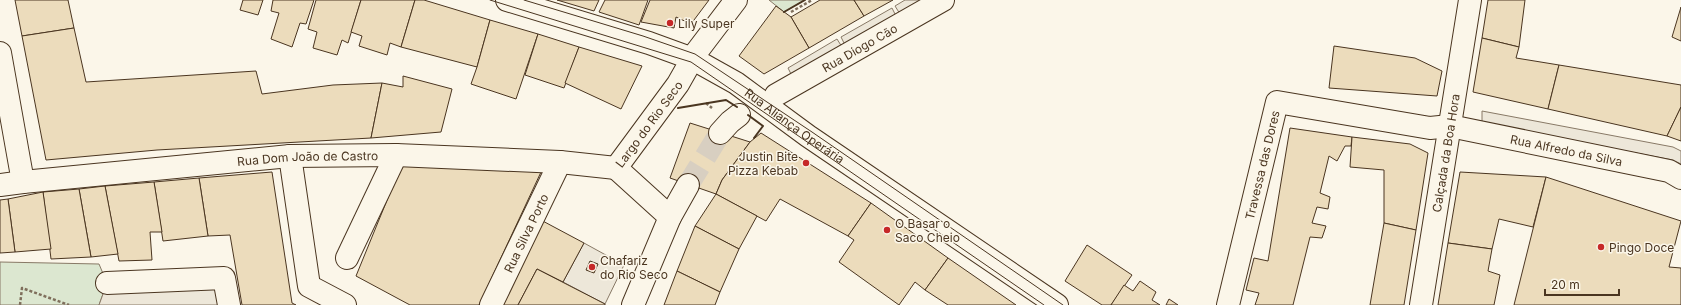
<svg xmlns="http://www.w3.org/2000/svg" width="1681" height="305" font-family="Inter,sans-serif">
<rect width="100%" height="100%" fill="#fbf6e9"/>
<g fill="#dce7d0" stroke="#887966">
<path d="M769 0H805L784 12Z"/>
<path d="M0 262 99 264 107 283 99 305H0Z"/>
</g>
<g fill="#ede7d9" stroke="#887966">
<path d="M905 0H924L900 14 895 6Z"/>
<path d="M892 8 896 16 845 45 841 37Z"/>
<path d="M837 39 842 47 792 76 788 68Z"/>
<path d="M1482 111 1673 147 1681 151V164L1673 160 1482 124Z"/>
<path d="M584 243 624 265 605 304 563 282Z"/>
<path d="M224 278 229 305H99L107 283Z"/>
</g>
<g fill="#ecdcbc" stroke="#4a3520">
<path d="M15 0H68L74 28 22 36Z"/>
<path d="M243 0H263L258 15 240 10Z"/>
<path d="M273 0H314L306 24 300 23 292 47 271 39 279 13 271 11Z"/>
<path d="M316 0H361L348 43 342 40 337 55 313 48 317 32 308 29Z"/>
<path d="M361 0H415L401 47 390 43 387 55 359 46 362 36 351 32Z"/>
<path d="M415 0H424L490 20 477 67 401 47Z"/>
<path d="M557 0H599L594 11Z"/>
<path d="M605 0H648L639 25 599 12Z"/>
<path d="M650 0H709L691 24 676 17 674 28 641 22Z"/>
<path d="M820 0H854L864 16 809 48 791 17Z"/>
<path d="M854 0H893L864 16Z"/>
<path d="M1488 0H1525L1519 47 1482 38Z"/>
<path d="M776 6 791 17 809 48 764 74 739 56Z"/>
<path d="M1681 7V41L1672 37Z"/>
<path d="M490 20 538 34 516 99 471 84 477 67Z"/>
<path d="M74 28 86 82 256 71 262 94 333 85 382 83 371 138 157 150 46 160 22 36Z"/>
<path d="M538 34 579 47 564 88 525 75Z"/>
<path d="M1482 38 1519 47 1516 58 1559 65 1548 109 1473 92Z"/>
<path d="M1334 46 1415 58 1442 71 1437 96 1329 88Z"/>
<path d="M579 47 642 66 621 109 565 83Z"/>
<path d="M1559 65 1681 85V107L1667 136 1548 109Z"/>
<path d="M403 76 452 89 441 132 371 138 382 83 403 87Z"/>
<path d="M1681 107V141L1667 136Z"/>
<path d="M690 123 750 142 722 180 716 194 670 178Z"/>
<path d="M1290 128 1352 137 1351 146H1345L1337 161 1329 156 1320 193 1330 197 1328 209 1317 207 1312 223 1326 226 1322 238 1310 237 1293 305H1255L1259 293 1246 290 1254 258 1268 261Z"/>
<path d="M761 133 871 203 848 236 780 199 766 221 716 194 722 180 750 142Z"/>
<path d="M1352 137 1410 144 1428 153 1416 230 1384 223V170L1350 167Z"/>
<path d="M401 166 541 172 479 305H410L356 276Z"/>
<path d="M272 172 292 303 296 305H242L230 235 208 236 199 178Z"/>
<path d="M1460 172 1546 177 1533 227 1499 219 1492 249 1448 243Z"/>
<path d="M1546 177 1681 221 1669 267 1681 268V305H1514Z"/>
<path d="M199 178 208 236 163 241 154 182Z"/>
<path d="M154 182 162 232H150L152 260 119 261 105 186Z"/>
<path d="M105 186 118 254 91 257 79 189Z"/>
<path d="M79 189 91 257 51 259 43 192Z"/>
<path d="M43 192 51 249 15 252 8 199Z"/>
<path d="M716 194 757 216 739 249 695 226Z"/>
<path d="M8 199 15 252 0 253V200Z"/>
<path d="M871 203 948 258 925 290 915 282 899 305 839 262 854 240 848 236Z"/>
<path d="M539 219 584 243 563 282 537 269 518 305H504L500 303Z"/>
<path d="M1384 223 1416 230 1404 305H1370Z"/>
<path d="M695 226 739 249 720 292 677 271Z"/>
<path d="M1448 243 1492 249 1488 271 1500 275 1494 305H1438Z"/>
<path d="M1087 245 1132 275 1111 305H1102L1065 281Z"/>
<path d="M948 258 1016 305H948L925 290Z"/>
<path d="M590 261 598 264 594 273 586 270Z"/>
<path d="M537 269 605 304V305H518Z"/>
<path d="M677 271 720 292 715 305H664Z"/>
<path d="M1140 281 1156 292 1152 300 1160 305H1111L1124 285 1133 291Z"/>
<path d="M1169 299 1178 305H1166Z"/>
</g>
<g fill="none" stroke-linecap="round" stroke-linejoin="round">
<path stroke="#d8cfc1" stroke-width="22" stroke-dasharray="22 11" stroke-linecap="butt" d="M688 185 720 133"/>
<defs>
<g id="minor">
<path id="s1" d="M507 0 649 43 693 59 736 83 808 136 1057 305"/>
<path d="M0 53 23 182"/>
<path id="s2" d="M776 95 943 0"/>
<path d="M720 133 730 122 739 115"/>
<path d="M290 156 309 286 345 305"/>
<path id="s3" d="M616 168 678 84 695 54 736 0"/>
<path d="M616 168 670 217 633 305"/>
<path id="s4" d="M0 185 23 182 290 156 396 155 560 162 616 168"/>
<path d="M670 217 688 185"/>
<path d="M347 258 396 155"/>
<path d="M107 283 224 278 229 305"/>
<path id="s5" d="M491 305 560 162"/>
<path id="s6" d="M1228 305 1277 102 1430 128 1450 126 1669 171 1681 178"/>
<path id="s7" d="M1421 305 1470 0"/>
</g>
</defs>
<use href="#minor" stroke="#4a3520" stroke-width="24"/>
<g stroke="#7f6f5c" stroke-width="2.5" stroke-dasharray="3 2" stroke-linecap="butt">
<path d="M791 12 812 0"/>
<path d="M706 103 712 108"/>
<path d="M20 305 22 288 69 305"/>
</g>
<use href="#minor" stroke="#fbf6e9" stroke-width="22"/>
<g stroke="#4a3520" stroke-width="1">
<path d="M490 0 691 62 1044 305"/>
<path d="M524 0 643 36 695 54 812 132 1063 305"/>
</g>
<g stroke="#4a3520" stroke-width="2">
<path d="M784 12 805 0"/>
<path d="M678 108 726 100 737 107"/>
<path d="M748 115 763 126 754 138"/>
</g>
</g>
<g fill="#c62828" stroke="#fbf6e9" stroke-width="1.5">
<circle cx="670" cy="23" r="4"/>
<circle cx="806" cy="163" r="4"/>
<circle cx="887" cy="230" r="4"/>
<circle cx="1601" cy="247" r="4"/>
<circle cx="592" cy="267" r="4"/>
</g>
<g text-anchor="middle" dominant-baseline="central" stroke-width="3" stroke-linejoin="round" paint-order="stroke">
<g font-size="12" fill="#4a3520" stroke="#fbf6e9" text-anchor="start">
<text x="678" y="23">Lily Super</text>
<text x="798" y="156" text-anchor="end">Justin Bite<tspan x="798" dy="14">Pizza Kebab</tspan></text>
<text x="895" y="223">O Basar o<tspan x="895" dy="14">Saco Cheio</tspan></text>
<text x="1609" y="247">Pingo Doce</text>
<text x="600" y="260">Chafariz<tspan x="600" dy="14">do Rio Seco</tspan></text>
</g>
<g font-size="12" fill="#4a3520" stroke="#fbf6e9">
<text stroke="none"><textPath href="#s2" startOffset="96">Rua Diogo Cão</textPath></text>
<text stroke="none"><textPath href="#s3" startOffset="55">Largo do Rio Seco</textPath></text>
<text stroke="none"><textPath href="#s1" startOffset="317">Rua Aliança Operária</textPath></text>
<text stroke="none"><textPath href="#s6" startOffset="503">Rua Alfredo da Silva</textPath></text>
<text stroke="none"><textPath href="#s7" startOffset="154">Calçada da Boa Hora</textPath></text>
<text stroke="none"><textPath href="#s4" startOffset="309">Rua Dom João de Castro</textPath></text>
<text stroke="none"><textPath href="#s6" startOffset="144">Travessa das Dores</textPath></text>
<text stroke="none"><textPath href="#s5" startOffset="80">Rua Silva Porto</textPath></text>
</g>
</g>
<path d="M1545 289v6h74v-6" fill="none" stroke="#4a3520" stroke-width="2"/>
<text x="1551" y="289" font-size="12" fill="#4a3520" stroke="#fbf6e9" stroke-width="3" paint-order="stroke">20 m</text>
</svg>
